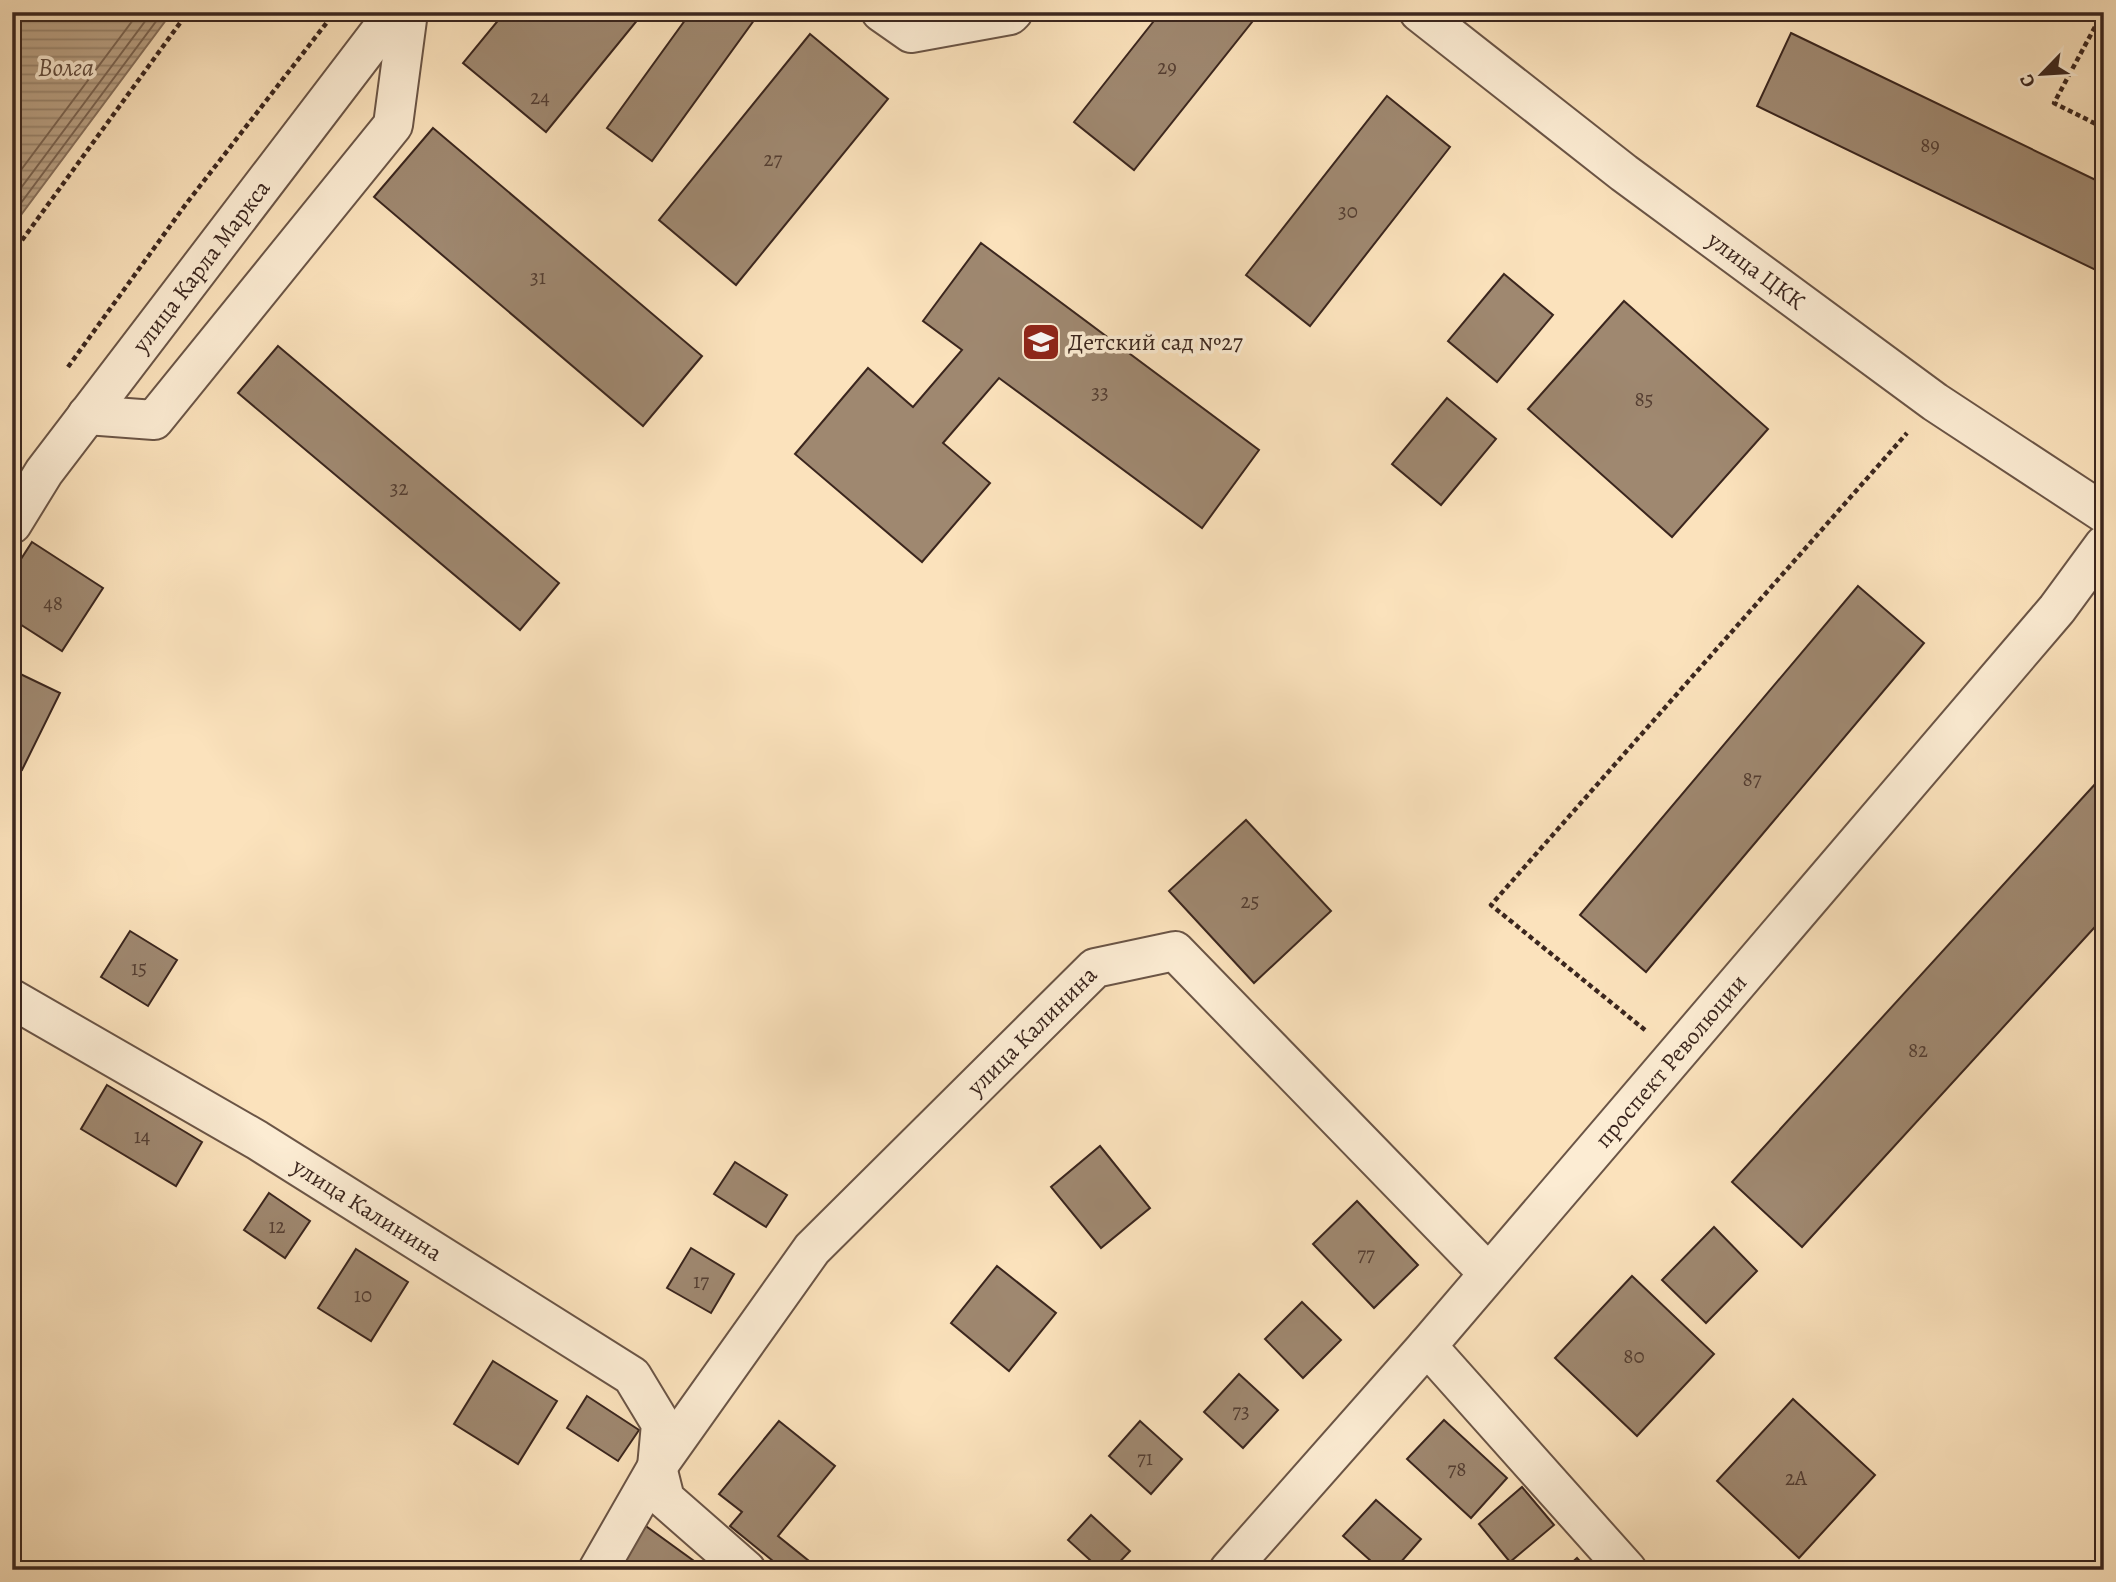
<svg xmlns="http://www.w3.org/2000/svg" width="2116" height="1582" font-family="Alegreya,serif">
<defs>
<pattern id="water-rules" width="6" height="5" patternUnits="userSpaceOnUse" patternTransform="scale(1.75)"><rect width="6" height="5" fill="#baa286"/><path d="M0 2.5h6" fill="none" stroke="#98846d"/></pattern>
</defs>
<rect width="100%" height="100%" fill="#fbe2bc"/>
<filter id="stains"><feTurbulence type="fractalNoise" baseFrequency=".00286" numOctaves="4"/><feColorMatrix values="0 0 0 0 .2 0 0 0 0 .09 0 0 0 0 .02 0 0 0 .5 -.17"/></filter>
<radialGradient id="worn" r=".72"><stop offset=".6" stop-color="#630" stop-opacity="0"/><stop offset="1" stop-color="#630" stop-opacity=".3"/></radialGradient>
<path fill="url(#water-rules)" stroke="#87705c" stroke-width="2" d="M12 12H172L12 227Z"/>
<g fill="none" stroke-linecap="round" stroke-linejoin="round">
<g stroke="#7a6452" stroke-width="2">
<path d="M12 182 139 12"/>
<path d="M12 200 152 12"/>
<path d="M12 215 163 12"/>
</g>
</g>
<g fill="#9f8870" stroke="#3b261e" stroke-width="2">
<path d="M505 12H644L546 132 463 63Z"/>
<path d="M691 12H760L652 161 607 128Z"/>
<path d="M1161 12H1260L1134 170 1074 122Z"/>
<path d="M1791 33 2104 184V274L1757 106Z"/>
<path d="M810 34 888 99 736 285 659 220Z"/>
<path d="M1387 96 1450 147 1310 326 1246 275Z"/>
<path d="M433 128 702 356 643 426 374 197Z"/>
<path d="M981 243 1259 450 1202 528 999 378 943 443 990 483 922 562 795 454 868 368 913 407 962 350 923 321Z"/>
<path d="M1504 274 1553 315 1497 382 1448 341Z"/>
<path d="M1624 301 1768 429 1672 537 1528 409Z"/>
<path d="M278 346 559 583 520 630 238 393Z"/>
<path d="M1447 398 1496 439 1441 505 1392 464Z"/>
<path d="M32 542 103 588 62 651 12 619V573Z"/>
<path d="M1858 586 1924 643 1646 972 1580 915Z"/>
<path d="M12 670 60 693 22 770 12 765Z"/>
<path d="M2097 782 2104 788V917L1802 1247 1732 1182Z"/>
<path d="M1246 820 1331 911 1254 983 1169 891Z"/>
<path d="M130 931 177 960 148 1006 101 977Z"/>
<path d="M107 1085 202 1142 176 1186 81 1129Z"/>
<path d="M1100 1146 1150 1208 1101 1248 1051 1187Z"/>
<path d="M735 1162 787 1195 766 1227 714 1194Z"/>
<path d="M269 1193 310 1221 285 1258 244 1230Z"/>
<path d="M1357 1201 1418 1265 1374 1308 1313 1244Z"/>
<path d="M1714 1227 1757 1271 1706 1323 1662 1280Z"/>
<path d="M691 1248 734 1274 711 1313 667 1288Z"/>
<path d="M356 1249 408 1282 371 1341 318 1308Z"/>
<path d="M997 1266 1056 1313 1009 1371 951 1323Z"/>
<path d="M1632 1276 1714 1354 1637 1436 1555 1358Z"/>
<path d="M1302 1302 1341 1340 1303 1378 1265 1339Z"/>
<path d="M493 1361 557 1401 518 1464 454 1424Z"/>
<path d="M1239 1374 1278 1410 1243 1448 1204 1412Z"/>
<path d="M587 1396 639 1430 618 1461 567 1428Z"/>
<path d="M1793 1399 1875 1475 1799 1558 1717 1481Z"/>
<path d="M1444 1420 1507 1478 1471 1518 1407 1459Z"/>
<path d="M779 1421 835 1466 778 1536 814 1565 810 1570H784L730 1526 742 1512 719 1494Z"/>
<path d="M1140 1421 1182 1459 1151 1494 1109 1456Z"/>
<path d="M1522 1487 1554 1525 1510 1562 1479 1524Z"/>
<path d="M1376 1500 1421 1539 1394 1570H1381L1343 1536Z"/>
<path d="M1091 1515 1130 1551 1112 1570H1101L1068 1540Z"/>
<path d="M643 1524 694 1561 687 1570H625L615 1563Z"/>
<path d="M1577 1558 1588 1570H1564Z"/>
</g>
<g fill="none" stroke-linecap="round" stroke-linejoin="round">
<defs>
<g id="minor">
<path d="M881 12 911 33 1010 15 1013 12"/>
<path id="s1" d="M1419 12 1624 173 1935 402 2104 513"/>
<path d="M87 415 154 420 393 125 408 12"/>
<path id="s2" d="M12 524 44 472 395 12"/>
<path id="s3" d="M12 999 257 1140 632 1376 661 1424 657 1467 665 1499 746 1570"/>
<path d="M1427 1346 1627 1570"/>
<path id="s4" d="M598 1570 657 1467 812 1249 1095 968 1175 951 1488 1273"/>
<path id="s5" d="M1229 1570 1427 1346 2057 609 2104 545"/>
</g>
</defs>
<use href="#minor" stroke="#6b5546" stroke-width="42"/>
<g stroke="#3b261e" stroke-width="4.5" stroke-dasharray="5 3.5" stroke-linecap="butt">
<path d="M2103 12 2054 103 2104 128"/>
<path d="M12 254 188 12"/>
<path d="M68 367 186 204 335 12"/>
<path d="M1645 1030 1491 905 1907 433"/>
</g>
<use href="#minor" stroke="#fcecd3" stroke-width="38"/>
</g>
<defs>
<symbol id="school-square" viewBox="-11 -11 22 22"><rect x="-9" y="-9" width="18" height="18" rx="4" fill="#8f2418" stroke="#fcecd3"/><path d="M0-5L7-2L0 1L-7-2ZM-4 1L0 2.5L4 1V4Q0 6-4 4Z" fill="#fff"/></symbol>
</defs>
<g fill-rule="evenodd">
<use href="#school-square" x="1019" y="320" width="44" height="44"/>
</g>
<g text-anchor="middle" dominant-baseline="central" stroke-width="7" stroke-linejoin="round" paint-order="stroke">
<g font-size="21" fill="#543e32">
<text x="1167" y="67">29</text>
<text x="540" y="97">24</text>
<text x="1930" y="145">89</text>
<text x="773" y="159">27</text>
<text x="1348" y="211">30</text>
<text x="538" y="277">31</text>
<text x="1100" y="392">33</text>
<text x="1644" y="399">85</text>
<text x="399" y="488">32</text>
<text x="53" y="603">48</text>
<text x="1752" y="779">87</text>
<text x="1250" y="901">25</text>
<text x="139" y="968">15</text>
<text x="1918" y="1050">82</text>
<text x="142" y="1136">14</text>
<text x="277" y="1226">12</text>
<text x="1366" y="1254">77</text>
<text x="701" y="1281">17</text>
<text x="363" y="1295">10</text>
<text x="1634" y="1356">80</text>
<text x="1241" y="1411">73</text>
<text x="1145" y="1458">71</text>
<text x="1457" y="1469">78</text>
<text x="1796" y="1478">2А</text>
</g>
<g font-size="24" fill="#3b261e" stroke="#fcecd3">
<text stroke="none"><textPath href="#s2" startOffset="320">улица Карла Маркса</textPath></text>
<text stroke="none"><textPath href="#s1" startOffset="425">улица ЦКК</textPath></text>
<text stroke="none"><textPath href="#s4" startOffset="696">улица Калинина</textPath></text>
<text stroke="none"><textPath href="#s5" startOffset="674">проспект Революции</textPath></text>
<text stroke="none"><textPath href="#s3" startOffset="413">улица Калинина</textPath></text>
</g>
<g font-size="24" fill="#3b261e" stroke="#fcecd3" text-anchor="start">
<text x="1068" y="342">Детский сад №27</text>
</g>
<g font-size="26" font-style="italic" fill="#614b3d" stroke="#fcecd3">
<text x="66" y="67">Волга</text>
</g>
</g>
<rect width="2116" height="1582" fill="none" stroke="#fbe2bc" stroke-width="42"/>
<rect x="14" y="14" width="2088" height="1554" fill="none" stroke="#3b261e" stroke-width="3.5"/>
<rect x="21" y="21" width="2074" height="1540" fill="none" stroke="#3b261e" stroke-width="2"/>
<g transform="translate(2042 74) rotate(245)" stroke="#fcecd3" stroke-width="5" paint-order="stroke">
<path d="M0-5L12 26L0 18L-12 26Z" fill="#3b261e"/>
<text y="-10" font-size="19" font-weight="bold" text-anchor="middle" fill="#3b261e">С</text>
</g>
<rect width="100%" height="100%" filter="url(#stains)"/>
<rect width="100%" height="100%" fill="url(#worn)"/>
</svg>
